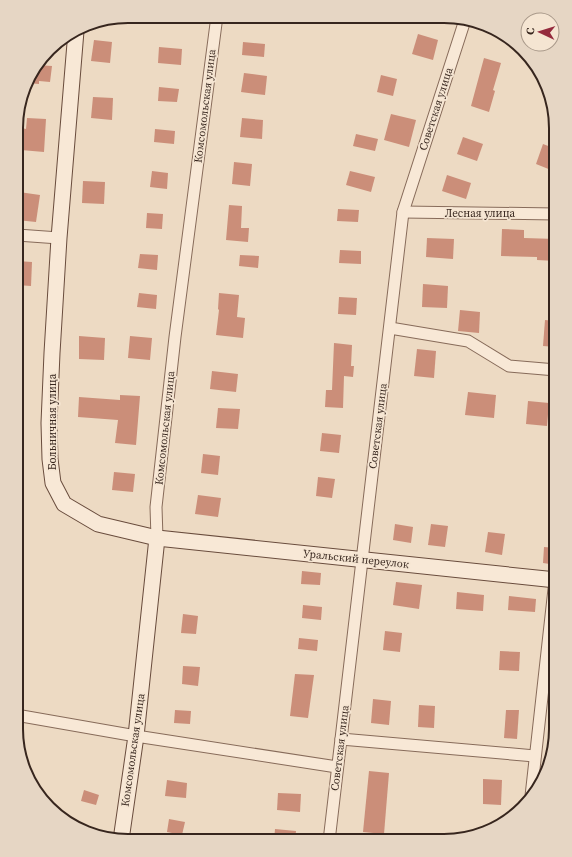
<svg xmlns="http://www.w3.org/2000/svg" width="572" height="857" font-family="'Source Serif 4',serif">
<rect width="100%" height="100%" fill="#eddac3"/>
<g fill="#cb8e79">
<path d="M418 34 438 40 433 60 412 54Z"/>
<path d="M94 40 112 42 110 63 91 61Z"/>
<path d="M243 42 265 44 264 57 242 55Z"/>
<path d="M159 47 182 49 181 65 158 63Z"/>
<path d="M484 58 501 63 493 90 495 91 489 112 471 106Z"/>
<path d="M37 65 52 66 50 82 39 81V84L27 83 31 72Z"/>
<path d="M244 73 267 76 265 95 241 92Z"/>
<path d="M381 75 397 79 393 96 377 92Z"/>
<path d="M159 87 179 89 177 102 158 101Z"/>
<path d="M93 97 113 98 112 120 91 118Z"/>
<path d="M391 114 416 120 409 147 384 140Z"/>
<path d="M27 118 46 119 44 152 21 150 22 128 26 129Z"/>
<path d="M242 118 263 120 262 139 240 137Z"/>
<path d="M155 129 175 131 174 144 154 142Z"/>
<path d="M356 134 378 139 375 151 353 146Z"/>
<path d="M463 137 483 144 477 161 457 154Z"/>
<path d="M543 144 556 149V157L551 170 536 164Z"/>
<path d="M234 162 252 164 250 186 232 184Z"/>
<path d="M152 171 168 173 167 189 150 187Z"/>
<path d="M350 171 375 177 371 192 346 185Z"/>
<path d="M447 175 471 183 466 199 442 191Z"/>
<path d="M83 181 105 182 104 204 82 203Z"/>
<path d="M19 192 40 195 36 222 17 220Z"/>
<path d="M229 205 242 206 241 228H249L248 242 226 240Z"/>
<path d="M338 209 359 210 358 222 337 221Z"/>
<path d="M147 213 163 214 162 229 146 228Z"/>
<path d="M502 229 524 230V238L556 239V261L537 260V257L501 256Z"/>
<path d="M427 238 454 239 453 259 426 257Z"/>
<path d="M340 250 361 251V264L339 263Z"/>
<path d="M140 254 158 255 157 270 138 268Z"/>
<path d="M240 255 259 256 258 268 239 266Z"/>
<path d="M17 261 32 262 31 286 17 285Z"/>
<path d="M423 284 448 286 447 308 422 307Z"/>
<path d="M139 293 157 295 156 309 137 307Z"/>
<path d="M219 293 239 295 237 317 245 318 243 338 216 335 219 310 218 309Z"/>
<path d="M339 297 357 298 356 315 338 314Z"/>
<path d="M460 310 480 312 479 333 458 331Z"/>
<path d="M545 320 556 321V347L543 346Z"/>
<path d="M79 336 105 338 104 360 79 359Z"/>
<path d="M130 336 152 338 150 360 128 358Z"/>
<path d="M334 343 352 345 351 366H354L353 377 344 376 343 408 325 407 326 390H332Z"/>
<path d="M417 349 436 351 434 378 414 376Z"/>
<path d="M212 371 238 374 236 392 210 389Z"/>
<path d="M468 392 496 395 494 418 465 415Z"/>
<path d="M120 395 140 396 136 445 115 443 118 420 78 417 79 397 120 400Z"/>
<path d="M528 401 549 403 547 426 526 424Z"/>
<path d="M218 408 240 409 238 429 216 428Z"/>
<path d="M322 433 341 435 339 453 320 451Z"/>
<path d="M203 454 220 456 218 475 201 473Z"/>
<path d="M114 472 135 474 133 492 112 490Z"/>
<path d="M318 477 335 479 332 498 316 496Z"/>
<path d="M198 495 221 498 218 517 195 514Z"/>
<path d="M395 524 413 527 411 543 393 540Z"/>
<path d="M431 524 448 526 445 547 428 545Z"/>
<path d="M488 532 505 534 502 555 485 552Z"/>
<path d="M544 547 556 548V565L543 563Z"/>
<path d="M302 571 321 573 320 585 301 584Z"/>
<path d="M396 582 422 585 419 609 393 605Z"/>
<path d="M457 592 484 595 483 611 456 609Z"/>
<path d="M509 596 536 599 535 612 508 610Z"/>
<path d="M303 605 322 607 321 620 302 618Z"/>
<path d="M183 614 198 616 196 634 181 633Z"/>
<path d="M385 631 402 633 400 652 383 650Z"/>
<path d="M299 638 318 640 317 651 298 649Z"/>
<path d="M500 651 520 652 519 671 499 670Z"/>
<path d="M183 666 200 667 198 686 182 684Z"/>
<path d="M295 674 314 675 308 718 290 716Z"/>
<path d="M373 699 391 701 389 725 371 723Z"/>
<path d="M419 705 435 706 434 728 418 727Z"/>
<path d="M175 710 191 711 190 724 174 723Z"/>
<path d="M506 710H519L517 739 504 738Z"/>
<path d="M369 771 389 773 384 834 363 832Z"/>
<path d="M483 779 502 780 501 805 483 804Z"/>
<path d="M167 780 187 783 186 798 165 796Z"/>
<path d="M84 790 99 795 96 805 81 801Z"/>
<path d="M278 793 301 794 300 812 277 810Z"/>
<path d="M169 819 185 822 182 835 167 832Z"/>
<path d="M275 829 296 831 295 841H274Z"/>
</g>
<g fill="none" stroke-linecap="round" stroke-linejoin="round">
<defs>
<g id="street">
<path d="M403 212 556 214"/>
<path d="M17 235 59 238"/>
<path d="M390 328 468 341 509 366 556 370"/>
<path d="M157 538 156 507 175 337 217 16"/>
<path d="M16 715 136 736 337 767"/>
<path d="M341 739 535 756"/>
<path d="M531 796 555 580"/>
<path d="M329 841 403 212 465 20"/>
</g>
<g id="secondary">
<path d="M76 31 59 238 52 353 49 423 50 459 53 483 64 504 98 524 157 538 556 580"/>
<path d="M121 840 136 736 157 538"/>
</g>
</defs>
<use href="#street" stroke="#876b5a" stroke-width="13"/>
<use href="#secondary" stroke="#694c3d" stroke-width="17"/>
<use href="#street" stroke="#f8e8d6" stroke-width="11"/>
<use href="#secondary" stroke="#f8e8d6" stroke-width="15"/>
</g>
<g text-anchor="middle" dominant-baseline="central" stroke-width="3.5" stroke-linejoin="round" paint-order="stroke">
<g font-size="11" fill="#37261e" stroke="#f5e5d2">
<text transform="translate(205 106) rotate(-83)">Комсомольская улица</text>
<text transform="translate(436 109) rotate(-72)">Советская улица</text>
<text x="480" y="213">Лесная улица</text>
<text transform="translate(52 422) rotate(-90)">Больничная улица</text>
<text transform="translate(378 426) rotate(-83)">Советская улица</text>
<text transform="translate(165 428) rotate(-84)">Комсомольская улица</text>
<text transform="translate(356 559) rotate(6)">Уральский переулок</text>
<text transform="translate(340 748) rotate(-83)">Советская улица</text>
<text transform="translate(133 750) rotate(-82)">Комсомольская улица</text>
</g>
</g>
<path d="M0 0H572V857H0ZM128 23H444A105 105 0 0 1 549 128V729A105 105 0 0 1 444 834H128A105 105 0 0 1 23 729V128A105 105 0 0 1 128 23Z" fill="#e6d6c4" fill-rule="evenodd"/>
<path fill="none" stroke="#37261e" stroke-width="2" d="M128 23H444A105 105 0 0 1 549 128V729A105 105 0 0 1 444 834H128A105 105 0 0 1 23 729V128A105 105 0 0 1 128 23Z"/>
<g transform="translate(540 32) rotate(274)"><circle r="19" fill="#f5e5d2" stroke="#a9998a"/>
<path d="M0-3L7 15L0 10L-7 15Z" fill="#952b3d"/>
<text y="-6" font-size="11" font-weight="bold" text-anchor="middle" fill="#37261e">С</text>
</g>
</svg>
